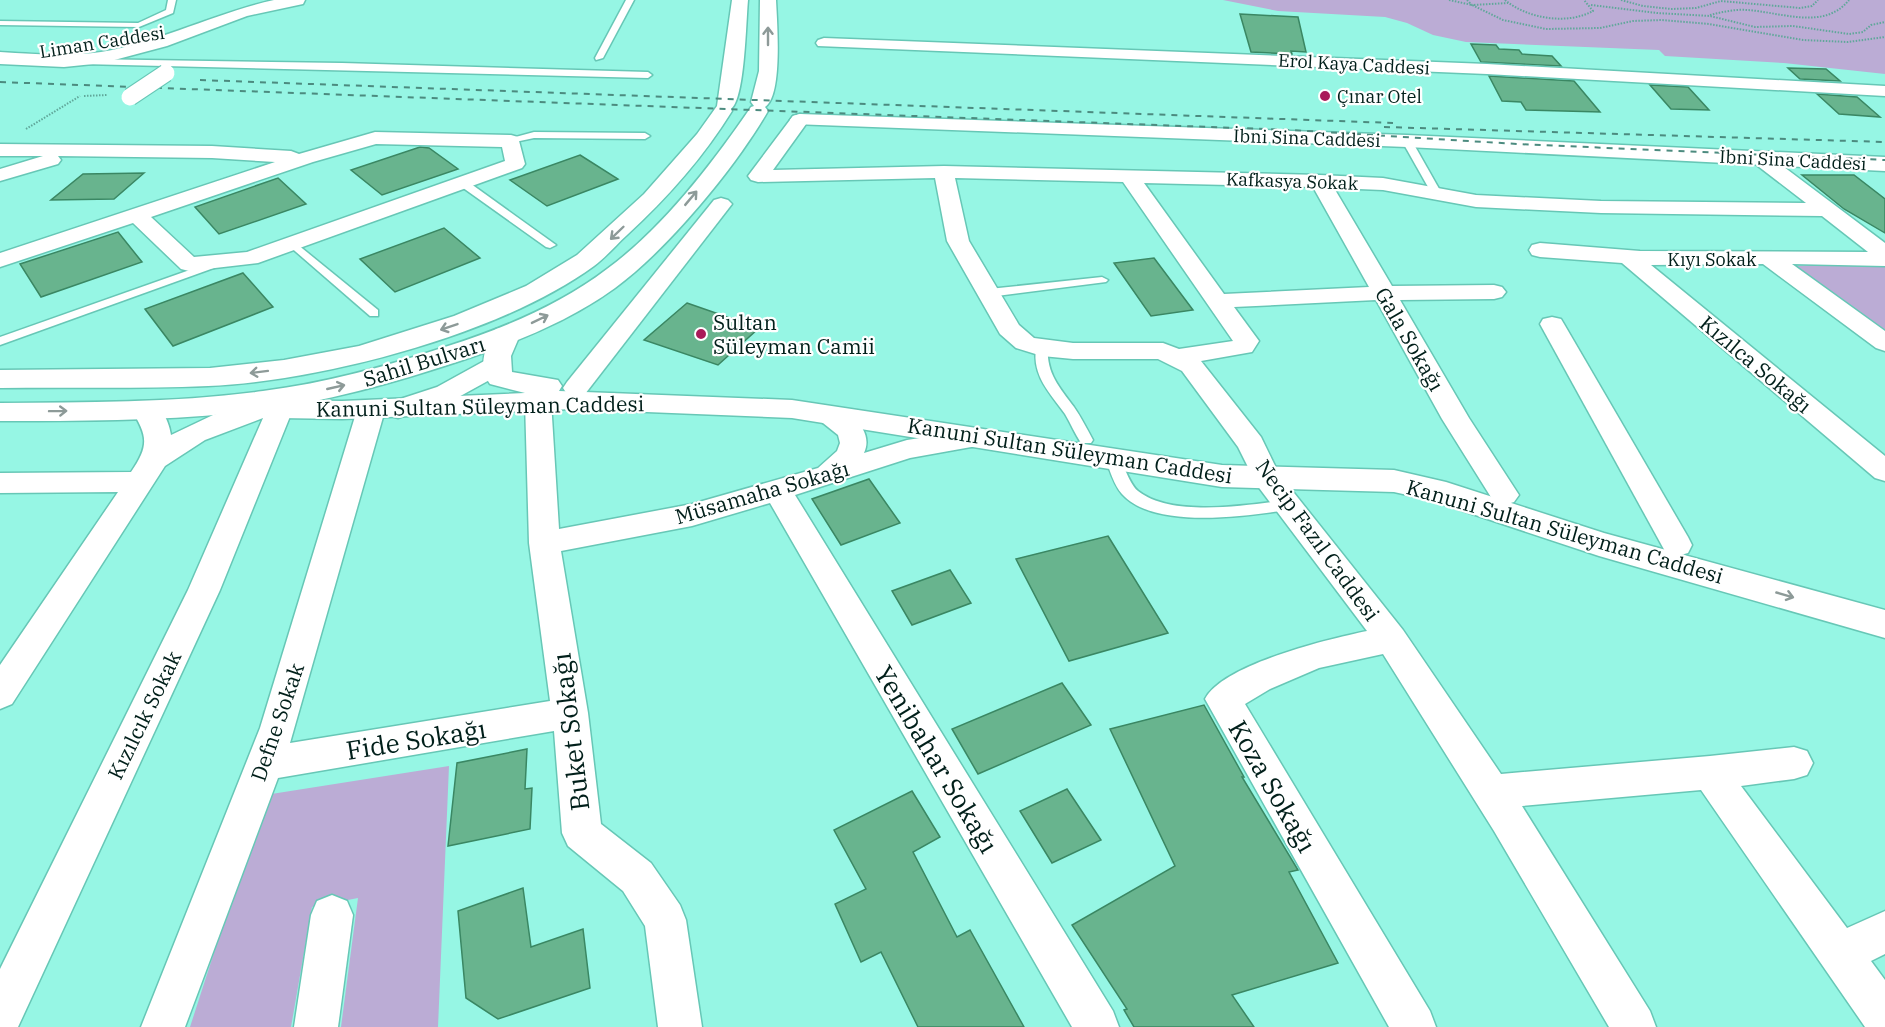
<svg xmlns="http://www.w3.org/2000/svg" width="1885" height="1027" font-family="'IBM Plex Serif',serif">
<rect width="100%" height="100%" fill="#96f6e4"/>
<g fill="#bbacd5">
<path d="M1223 0H1885V74L1784 63 1665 56 1659 50 1466 42 1433 35 1407 23 1385 17 1278 11Z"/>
<path d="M1883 261 1885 263V329L1876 330 1796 266Z"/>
<path d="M449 766 438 1027H341L358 898 312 907 291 1027H190L265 795Z"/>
</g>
<g fill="#68b48e" stroke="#3a8763" stroke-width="1.5">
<path d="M1240 14 1298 17 1306 52 1291 51 1292 54 1251 52Z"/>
<path d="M1471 44 1496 45 1499 49 1519 50 1522 54 1552 56 1561 66 1481 62Z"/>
<path d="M1788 68 1826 69 1840 81 1800 79Z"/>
<path d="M1489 76 1574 81 1600 112 1526 110 1521 102 1502 101Z"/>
<path d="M1650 85 1688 87 1709 110 1671 109Z"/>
<path d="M1817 94 1857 97 1880 117 1839 114Z"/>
<path d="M420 147 429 148 458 169 382 195 351 170Z"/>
<path d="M580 155 618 179 547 206 510 180Z"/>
<path d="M144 173 114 199 51 200 83 174Z"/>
<path d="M1802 175H1854L1885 199V233L1844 209Z"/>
<path d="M278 178 306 204 219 234 195 207Z"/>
<path d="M444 228 480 258 395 292 360 259Z"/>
<path d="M118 232 142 262 41 297 20 264Z"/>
<path d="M1154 258 1193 310 1151 316 1114 263Z"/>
<path d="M243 273 273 307 173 346 145 309Z"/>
<path d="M687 303 759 328 718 365 644 340Z"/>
<path d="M869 479 900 523 841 545 812 499Z"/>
<path d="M1108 536 1168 633 1069 661 1016 559Z"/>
<path d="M950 570 971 603 912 625 892 591Z"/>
<path d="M1062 683 1091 725 978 774 952 729Z"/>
<path d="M1204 705 1244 777H1242L1298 870 1289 872 1338 963 1232 995 1254 1027H1134L1124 1010 1127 1009 1072 925 1175 866 1110 729Z"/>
<path d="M527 749 525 789 532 788 530 829 448 846 457 763Z"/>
<path d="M1067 789 1101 840 1052 863 1020 811Z"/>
<path d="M912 791 940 837 913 852 957 937 970 930 1024 1027H918L881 952 861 962 835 904 866 889 834 830Z"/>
<path d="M523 888 531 947 583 929 590 988 498 1019 466 998 458 911Z"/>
</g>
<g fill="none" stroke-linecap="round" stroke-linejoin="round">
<defs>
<g id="lane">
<path d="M168 0H176L173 13 139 27 0 25V21L138 23 166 10Z"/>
<path d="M626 0H634L603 58 596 60 595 58Z"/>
<path d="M85 59 342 63 648 72 652 75 648 78 82 64 81 62Z"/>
<path d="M534 132 645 133 650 136 645 139 534 138 506 144 501 141Z"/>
<path d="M1407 138 1412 141 1442 194 1441 196 1432 194 1402 141Z"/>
<path d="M459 181H467L556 245 550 248 546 247 459 185Z"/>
<path d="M292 240 378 310V316H370L288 245 286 243Z"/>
<path d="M218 260 222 261V265L0 345V337Z"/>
<path d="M1102 277 1108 280 1106 282 989 297 983 293 989 289Z"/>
<path d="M1042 344 1048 348C1046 373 1060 388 1074 407 1081 417 1087 429 1093 440L1091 443H1081C1075 434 1071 424 1065 414 1050 393 1032 376 1036 348Z"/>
<path d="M1113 455C1124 458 1127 482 1138 491 1172 518 1248 505 1288 500L1295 505 1288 510C1245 516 1154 530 1122 494 1114 485 1110 471 1106 460Z"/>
</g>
<g id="street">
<path d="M824 38 1487 64 1885 86V96L1487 74 818 46 816 43 818 40Z"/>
<path d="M800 114 807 116 809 120 773 170 944 166 1320 175 1383 178 1476 195 1601 201 1806 203 1754 163 1751 159 1754 155H1768L1885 243V266L1792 264 1885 331V351L1876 348 1763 264 1651 265 1885 456V481L1875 478 1622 263 1540 257 1532 255 1529 250 1532 245 1540 243 1640 251 1868 252 1822 216 1601 213 1476 207 1383 190 1334 188 1392 286 1494 285 1502 287 1506 292 1502 297 1494 299 1400 300 1469 418 1519 495 1514 502 1504 505 1494 502 1442 419 1376 300 1234 307 1259 341 1252 352 1201 361 1261 437 1279 474 1403 630 1501 774 1710 756 1794 747 1807 751 1813 763 1807 775 1794 779 1741 786 1847 928 1885 911V954L1871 961 1885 980V1027H1865L1701 790 1522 806 1650 1011 1656 1027H1609L1494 831 1383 654 1319 668 1270 689 1245 704 1430 1011 1436 1027H1389L1205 699C1223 664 1329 639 1367 631L1257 485 1238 447 1182 371 1158 359H1073L1042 356 1016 348 1000 334 947 241 935 178 758 182 751 180 748 176 793 116ZM955 178 1123 182 1233 341 1179 349 1163 343H1073L1034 338 1019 325 969 241ZM1144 183 1313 187 1369 287 1224 294Z"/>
<path d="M375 132 511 135 518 137 525 164 522 168 258 263 189 271 181 269 133 223 0 267V253L275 162 212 158 58 156 61 160 58 164 0 181V169L43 156H0V144L212 146 291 151 299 154ZM376 144 502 147 505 161 247 252 194 257 151 217 313 162Z"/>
<path d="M721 198 728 200 732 204 585 394 576 396 567 394 563 388 567 382 714 200Z"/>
<path d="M1552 317 1561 319 1564 324 1688 537 1692 545 1688 553 1677 556 1666 553 1540 324 1543 319Z"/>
<path d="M495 358 504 360 508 366 504 372 455 399 398 418 388 415 385 409 388 403 437 387 486 360Z"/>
<path d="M538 393 547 395 551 401 559 529 692 504 818 468 837 451 840 443 838 435 818 419 814 413 818 407C842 401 876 428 864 453L907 440 978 429 988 432 992 438 988 444 910 458 795 495 1113 1011 1119 1027H1072L770 503 692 526 561 551 588 713 601 824 651 863 680 905 686 920 702 1027H658L645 926 623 891 568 846 562 833 554 731 278 778 185 1027H141L260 728 357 410 361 404 371 401 381 404 385 410 290 743 550 701 529 543 525 401 529 395Z"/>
<path d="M269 399 290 403 293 409 220 590 18 1027H0V969L188 590 263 418 205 440 165 466 12 704 0 709V665L118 492 0 493V473L131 472C150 445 147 435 131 409L134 403C156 397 168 415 171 435L213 415Z"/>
<path d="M332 895 347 901 353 915 338 1027H294L311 915 317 901Z"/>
</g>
<g id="secondary">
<path d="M274 0H305L303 4 247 16 167 46 103 63 64 67 0 64V52C34 54 68 57 101 52 161 42 215 13 274 0Z"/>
<path d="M800 114 1407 135 1885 157V171L1407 147 793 124 790 120 793 116Z"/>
</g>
<path id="primary" d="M506 327 516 329 520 335 511 356 512 372 558 380 562 386 559 391 792 400 1222 465 1394 470 1446 482 1604 533 1885 610V638L1599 556 1430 500 1394 492 1222 487 792 418 573 409 342 419 280 418 227 411 222 404 227 397 237 395 280 400 342 401 525 393 490 384C477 366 485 346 496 329Z"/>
<g id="highway">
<path d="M732 0H748C746 20 745 99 731 109L732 111C703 158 667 198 627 235 616 245 606 257 594 266 501 334 323 381 208 386 139 389 69 387 0 388V370L210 368 284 360 359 346 454 316 526 286 577 255 644 194 697 134 717 106Z"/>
<path d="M760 0H776C777 21 783 96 765 107L768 111C735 168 668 249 615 288 568 322 514 343 460 361 387 385 312 406 235 413 157 421 78 421 0 421V403C88 402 176 403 263 391 326 383 388 366 448 346 504 328 560 305 607 269 663 228 712 164 751 107L754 106 751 102 759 71Z"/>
</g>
</defs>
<use href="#lane" stroke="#67c7b6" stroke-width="3"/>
<use href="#street" stroke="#67c7b6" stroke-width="3"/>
<use href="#secondary" stroke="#67c7b6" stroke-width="3"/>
<use href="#primary" stroke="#67c7b6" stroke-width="3"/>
<use href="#highway" stroke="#67c7b6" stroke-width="3"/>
<g stroke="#60a79a" stroke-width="2" stroke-dasharray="1.5 1.5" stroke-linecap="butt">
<path d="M1449 0 1472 5 1503 20 1546 29 1600 28 1633 21 1662 20 1709 24 1803 40 1848 42 1885 37"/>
<path d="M1467 0 1472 5 1508 3"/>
<path d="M1505 0C1528 19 1567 25 1593 11L1584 0"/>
<path d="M1621 0 1643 6 1671 9 1696 8 1721 1 1800 8 1812 6 1818 0"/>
<path d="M1591 5 1657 13 1710 16 1755 27 1793 26 1849 34 1863 32 1871 25 1885 22"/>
<path d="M1710 15C1722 12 1735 9 1747 10 1781 12 1824 31 1849 0"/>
<path d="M84 96 107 95"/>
<path d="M26 129 80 96"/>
</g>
<use href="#lane" fill="#fff" fill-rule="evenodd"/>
<use href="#street" fill="#fff" fill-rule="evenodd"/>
<use href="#secondary" fill="#fff" fill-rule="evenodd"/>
<use href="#primary" fill="#fff" fill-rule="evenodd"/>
<use href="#highway" fill="#fff" fill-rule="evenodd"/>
<g stroke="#4c8b7f" stroke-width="2" stroke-dasharray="6 6" stroke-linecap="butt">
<path d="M200 80 1393 123"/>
<path d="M0 82 1291 130 1517 144 1885 160"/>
<path d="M1384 127 1885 142"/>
</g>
<defs>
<path id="street-bridge" d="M130 97 166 73"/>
</defs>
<use href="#street-bridge" stroke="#67c7b6" stroke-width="19" stroke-linecap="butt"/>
<use href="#street-bridge" stroke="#fff" stroke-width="17"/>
</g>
<defs><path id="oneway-shaft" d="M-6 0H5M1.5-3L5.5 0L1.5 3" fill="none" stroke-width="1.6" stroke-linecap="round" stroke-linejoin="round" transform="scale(1.5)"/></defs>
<g stroke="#8d9a98">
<use href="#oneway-shaft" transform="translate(768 36) rotate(-90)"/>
<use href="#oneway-shaft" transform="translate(691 198) rotate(-50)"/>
<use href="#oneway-shaft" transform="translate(617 233) rotate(136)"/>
<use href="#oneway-shaft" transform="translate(540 319) rotate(-26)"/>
<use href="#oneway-shaft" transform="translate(449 327) rotate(161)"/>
<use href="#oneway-shaft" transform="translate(259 372) rotate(173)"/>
<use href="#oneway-shaft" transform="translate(336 387) rotate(-13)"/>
<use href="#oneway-shaft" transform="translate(58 411) rotate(-1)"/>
<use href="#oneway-shaft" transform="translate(1785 595) rotate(16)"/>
</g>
<g fill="#a91a59" stroke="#fff" stroke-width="2">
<circle cx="1325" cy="96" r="6"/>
<circle cx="701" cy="334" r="6"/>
</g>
<g text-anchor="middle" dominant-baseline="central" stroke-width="4.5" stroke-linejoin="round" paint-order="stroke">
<g font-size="18" fill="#011f1a" stroke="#fff">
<text transform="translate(102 42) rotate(-9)">Liman Caddesi</text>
<text transform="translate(1354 64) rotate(3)">Erol Kaya Caddesi</text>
<text transform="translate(1307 138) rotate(2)">İbni Sina Caddesi</text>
<text transform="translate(1793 160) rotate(3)">İbni Sina Caddesi</text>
<text transform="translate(1292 181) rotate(2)">Kafkasya Sokak</text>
<text x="1712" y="259">Kıyı Sokak</text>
</g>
<g font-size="18" fill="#011f1a" stroke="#fff" text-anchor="start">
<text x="1337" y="96">Çınar Otel</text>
</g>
<g font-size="21" fill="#011f1a" stroke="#fff" text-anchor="start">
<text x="713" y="322">Sultan<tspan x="713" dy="24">Süleyman Camii</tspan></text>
</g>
<g font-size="21" fill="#011f1a" stroke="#fff">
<text transform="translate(1410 339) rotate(60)">Gala Sokağı</text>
<text transform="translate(424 361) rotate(-17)">Sahil Bulvarı</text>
<text transform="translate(1756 364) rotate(40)">Kızılca Sokağı</text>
<text transform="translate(480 406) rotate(-1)">Kanuni Sultan Süleyman Caddesi</text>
<text transform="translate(1070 450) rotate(9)">Kanuni Sultan Süleyman Caddesi</text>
<text transform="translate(762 492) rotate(-16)">Müsamaha Sokağı</text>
<text transform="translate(1565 531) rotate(16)">Kanuni Sultan Süleyman Caddesi</text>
<text transform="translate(1318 540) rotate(54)">Necip Fazıl Caddesi</text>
<text transform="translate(144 715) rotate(-64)">Kızılcık Sokak</text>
<text transform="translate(277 722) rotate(-71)">Defne Sokak</text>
</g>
<g font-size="26" fill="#011f1a" stroke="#fff">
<text transform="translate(570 732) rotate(-97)">Buket Sokağı</text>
<text transform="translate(416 739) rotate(-9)">Fide Sokağı</text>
<text transform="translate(937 759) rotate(59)">Yenibahar Sokağı</text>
<text transform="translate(1273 786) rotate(60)">Koza Sokağı</text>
</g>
</g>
</svg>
